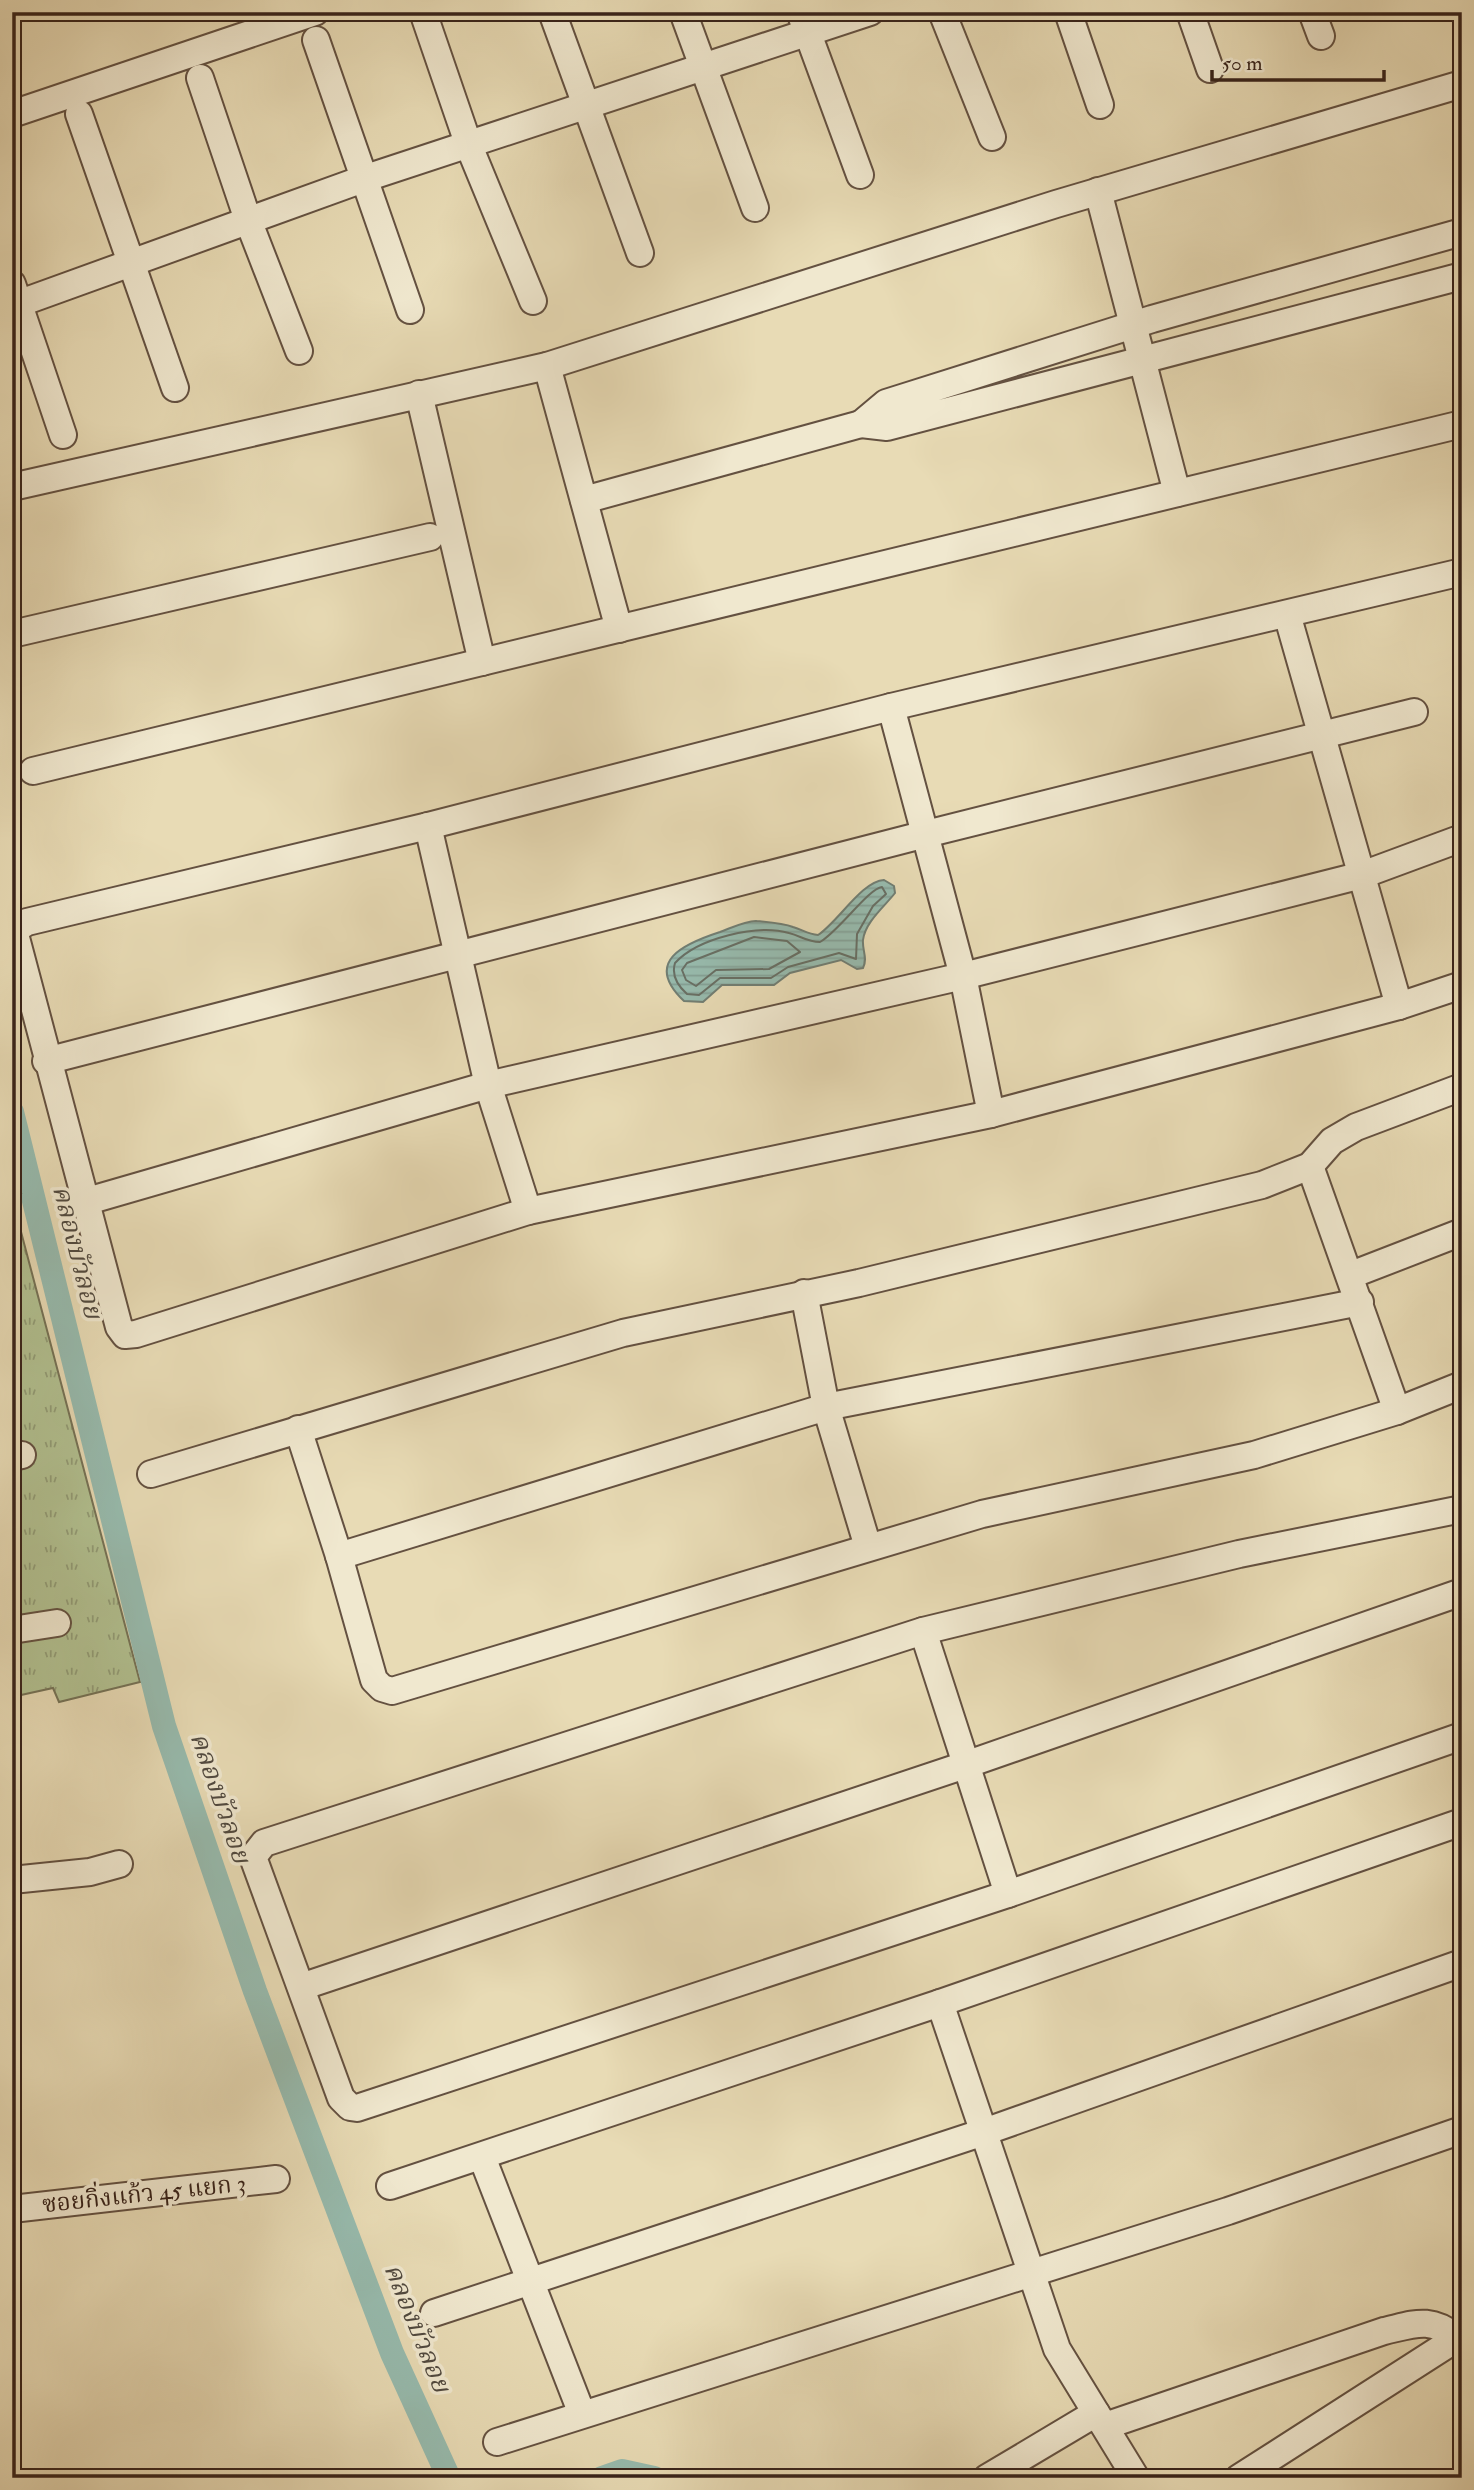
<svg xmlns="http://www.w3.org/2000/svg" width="1474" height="2490" font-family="'IM FELL Double Pica','Noto Serif Thai',serif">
<defs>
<pattern id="grass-tufts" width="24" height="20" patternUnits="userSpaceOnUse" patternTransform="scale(1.75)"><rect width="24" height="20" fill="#b2c191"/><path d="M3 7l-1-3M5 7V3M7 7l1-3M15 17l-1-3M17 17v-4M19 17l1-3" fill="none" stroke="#929c76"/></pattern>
<pattern id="water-rules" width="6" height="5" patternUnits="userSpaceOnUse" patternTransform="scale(1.75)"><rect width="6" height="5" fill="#97bbae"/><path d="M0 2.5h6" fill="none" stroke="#83a095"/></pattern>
<pattern id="building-cross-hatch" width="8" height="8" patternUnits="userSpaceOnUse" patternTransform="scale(1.75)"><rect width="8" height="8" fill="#e0a881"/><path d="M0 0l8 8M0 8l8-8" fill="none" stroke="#b78869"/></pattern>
</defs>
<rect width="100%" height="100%" fill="#e8dbb5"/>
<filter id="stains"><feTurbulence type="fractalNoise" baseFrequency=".00286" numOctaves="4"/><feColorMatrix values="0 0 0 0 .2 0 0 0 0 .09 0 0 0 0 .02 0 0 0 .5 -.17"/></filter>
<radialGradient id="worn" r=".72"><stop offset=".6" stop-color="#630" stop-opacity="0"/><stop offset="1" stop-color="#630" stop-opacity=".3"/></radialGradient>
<path fill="url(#grass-tufts)" stroke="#757256" stroke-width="2" d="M20 1228 140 1682 59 1702 53 1688 12 1697V1230Z"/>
<path fill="url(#water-rules)" stroke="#717e73" stroke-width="2" d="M884 880 894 886 895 893C885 906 865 922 863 940 862 950 868 958 863 968L857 969 841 960 790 973 774 985H722L703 1002 684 1001C643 962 683 944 720 932 731 928 745 921 756 921 767 922 783 923 793 927 803 930 808 934 818 935 838 922 862 881 884 880Z"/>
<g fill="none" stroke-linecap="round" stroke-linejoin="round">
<g stroke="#686f64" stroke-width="2">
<path d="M882 887 886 894 873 906 857 934 856 959 839 953 788 967 771 978H720L699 995 687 994C678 986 671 976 675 963 698 938 757 924 789 933 801 936 807 942 820 942 838 932 869 888 882 887Z"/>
<path d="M754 937 787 941 800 952 769 969 716 970 696 986 686 980 682 970 687 963Z"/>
</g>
<g stroke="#97bbae" stroke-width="24">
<path d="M12 1112 164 1726 255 1991 392 2353 449 2478"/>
<path d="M602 2478 622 2471 654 2478"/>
</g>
</g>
<path fill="url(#building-cross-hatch)" stroke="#38231a" stroke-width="2" d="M14 1170 21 1193 12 1196V1171Z"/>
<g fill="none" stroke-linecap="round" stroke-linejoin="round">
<defs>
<g id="street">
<path d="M423 12 469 146 533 301"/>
<path d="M552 12 640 253"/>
<path d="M683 12 755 208"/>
<path d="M800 12 860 175"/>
<path d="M942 12 992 137"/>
<path d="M1068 12 1100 105"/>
<path d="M1190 12 1210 69"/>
<path d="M1312 12 1321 36"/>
<path d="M316 40 410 310"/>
<path d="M200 78 248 220 299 351"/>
<path d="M12 114 315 12"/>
<path d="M79 114 175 388"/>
<path d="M1098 191 1177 493"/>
<path d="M1462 232 1152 319 886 403 861 424 887 427 1462 276"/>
<path d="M12 284 63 435"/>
<path d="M12 306 366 178 870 12"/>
<path d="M547 366 619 629"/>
<path d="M419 394 482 662"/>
<path d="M12 487 547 366 1056 204 1462 84"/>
<path d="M584 500 861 424"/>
<path d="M1462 572 891 707 428 826 27 922 17 928 15 934 119 1327 125 1335 136 1334 528 1211 991 1114 1399 1006 1462 985"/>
<path d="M1287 614 1399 1006"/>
<path d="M12 634 430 537"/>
<path d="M891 707 963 976 991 1114"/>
<path d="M33 771 1462 424"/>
<path d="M428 826 488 1085 528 1211"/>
<path d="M46 1061 926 834 1414 712"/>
<path d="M1310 1166 1397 1411"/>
<path d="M84 1202 488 1085 963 976 1362 875 1462 838"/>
<path d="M1351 1275 1462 1232"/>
<path d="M804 1293 826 1407 868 1547"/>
<path d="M298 1429 339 1556 374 1680 382 1688 392 1691 982 1514 1254 1455 1397 1411 1462 1385"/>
<path d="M12 1457 22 1455"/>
<path d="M151 1474 623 1333 859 1283 1262 1185 1310 1166 1332 1141 1356 1127 1462 1087"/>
<path d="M1462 1509 1239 1554 923 1631 264 1843 253 1857 341 2098 350 2107 357 2108 1008 1894 1462 1736"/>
<path d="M339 1556 826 1407 1360 1302"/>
<path d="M12 1630 57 1623"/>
<path d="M923 1631 1008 1894"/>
<path d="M12 1880 90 1872 119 1864"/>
<path d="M301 1987 968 1764 1462 1592"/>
<path d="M940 2003 1057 2349 1136 2478"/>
<path d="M482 2157 582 2414"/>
<path d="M390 2186 940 2003 1462 1822"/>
<path d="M12 2209 276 2179"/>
<path d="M434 2313 984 2132 1462 1963"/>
<path d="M1105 2426 1384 2331C1415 2324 1430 2316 1457 2338"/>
<path d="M497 2442 1228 2211 1462 2130"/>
<path d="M987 2478 1096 2413"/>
<path d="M1239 2478 1462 2335"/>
</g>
</defs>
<use href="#street" stroke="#645141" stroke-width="30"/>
<use href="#street" stroke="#f0e8cf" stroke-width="26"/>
</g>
<g text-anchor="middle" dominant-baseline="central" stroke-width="7" stroke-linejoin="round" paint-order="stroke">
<g font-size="24" fill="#38231a" stroke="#f0e8cf">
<text transform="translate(144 2194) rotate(-6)">ซอยกิ่งแก้ว 45 แยก 3</text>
</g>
<g font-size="26" font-style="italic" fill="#50493f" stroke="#f0e8cf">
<text transform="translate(77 1252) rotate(76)">คลองบัวลอย</text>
<text transform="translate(220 1798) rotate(71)">คลองบัวลอย</text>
<text transform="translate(417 2328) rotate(68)">คลองบัวลอย</text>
</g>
</g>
<rect width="1474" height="2490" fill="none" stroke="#e8dbb5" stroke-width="42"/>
<rect x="14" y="14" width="1446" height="2462" fill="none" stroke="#38231a" stroke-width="3.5"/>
<rect x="21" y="21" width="1432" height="2448" fill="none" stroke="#38231a" stroke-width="2"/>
<path d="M1212 70v10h172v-10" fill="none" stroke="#38231a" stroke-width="3.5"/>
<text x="1222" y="70" font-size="21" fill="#38231a" stroke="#f0e8cf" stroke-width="5" paint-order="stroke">50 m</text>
<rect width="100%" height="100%" filter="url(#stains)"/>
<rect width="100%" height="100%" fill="url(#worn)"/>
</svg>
